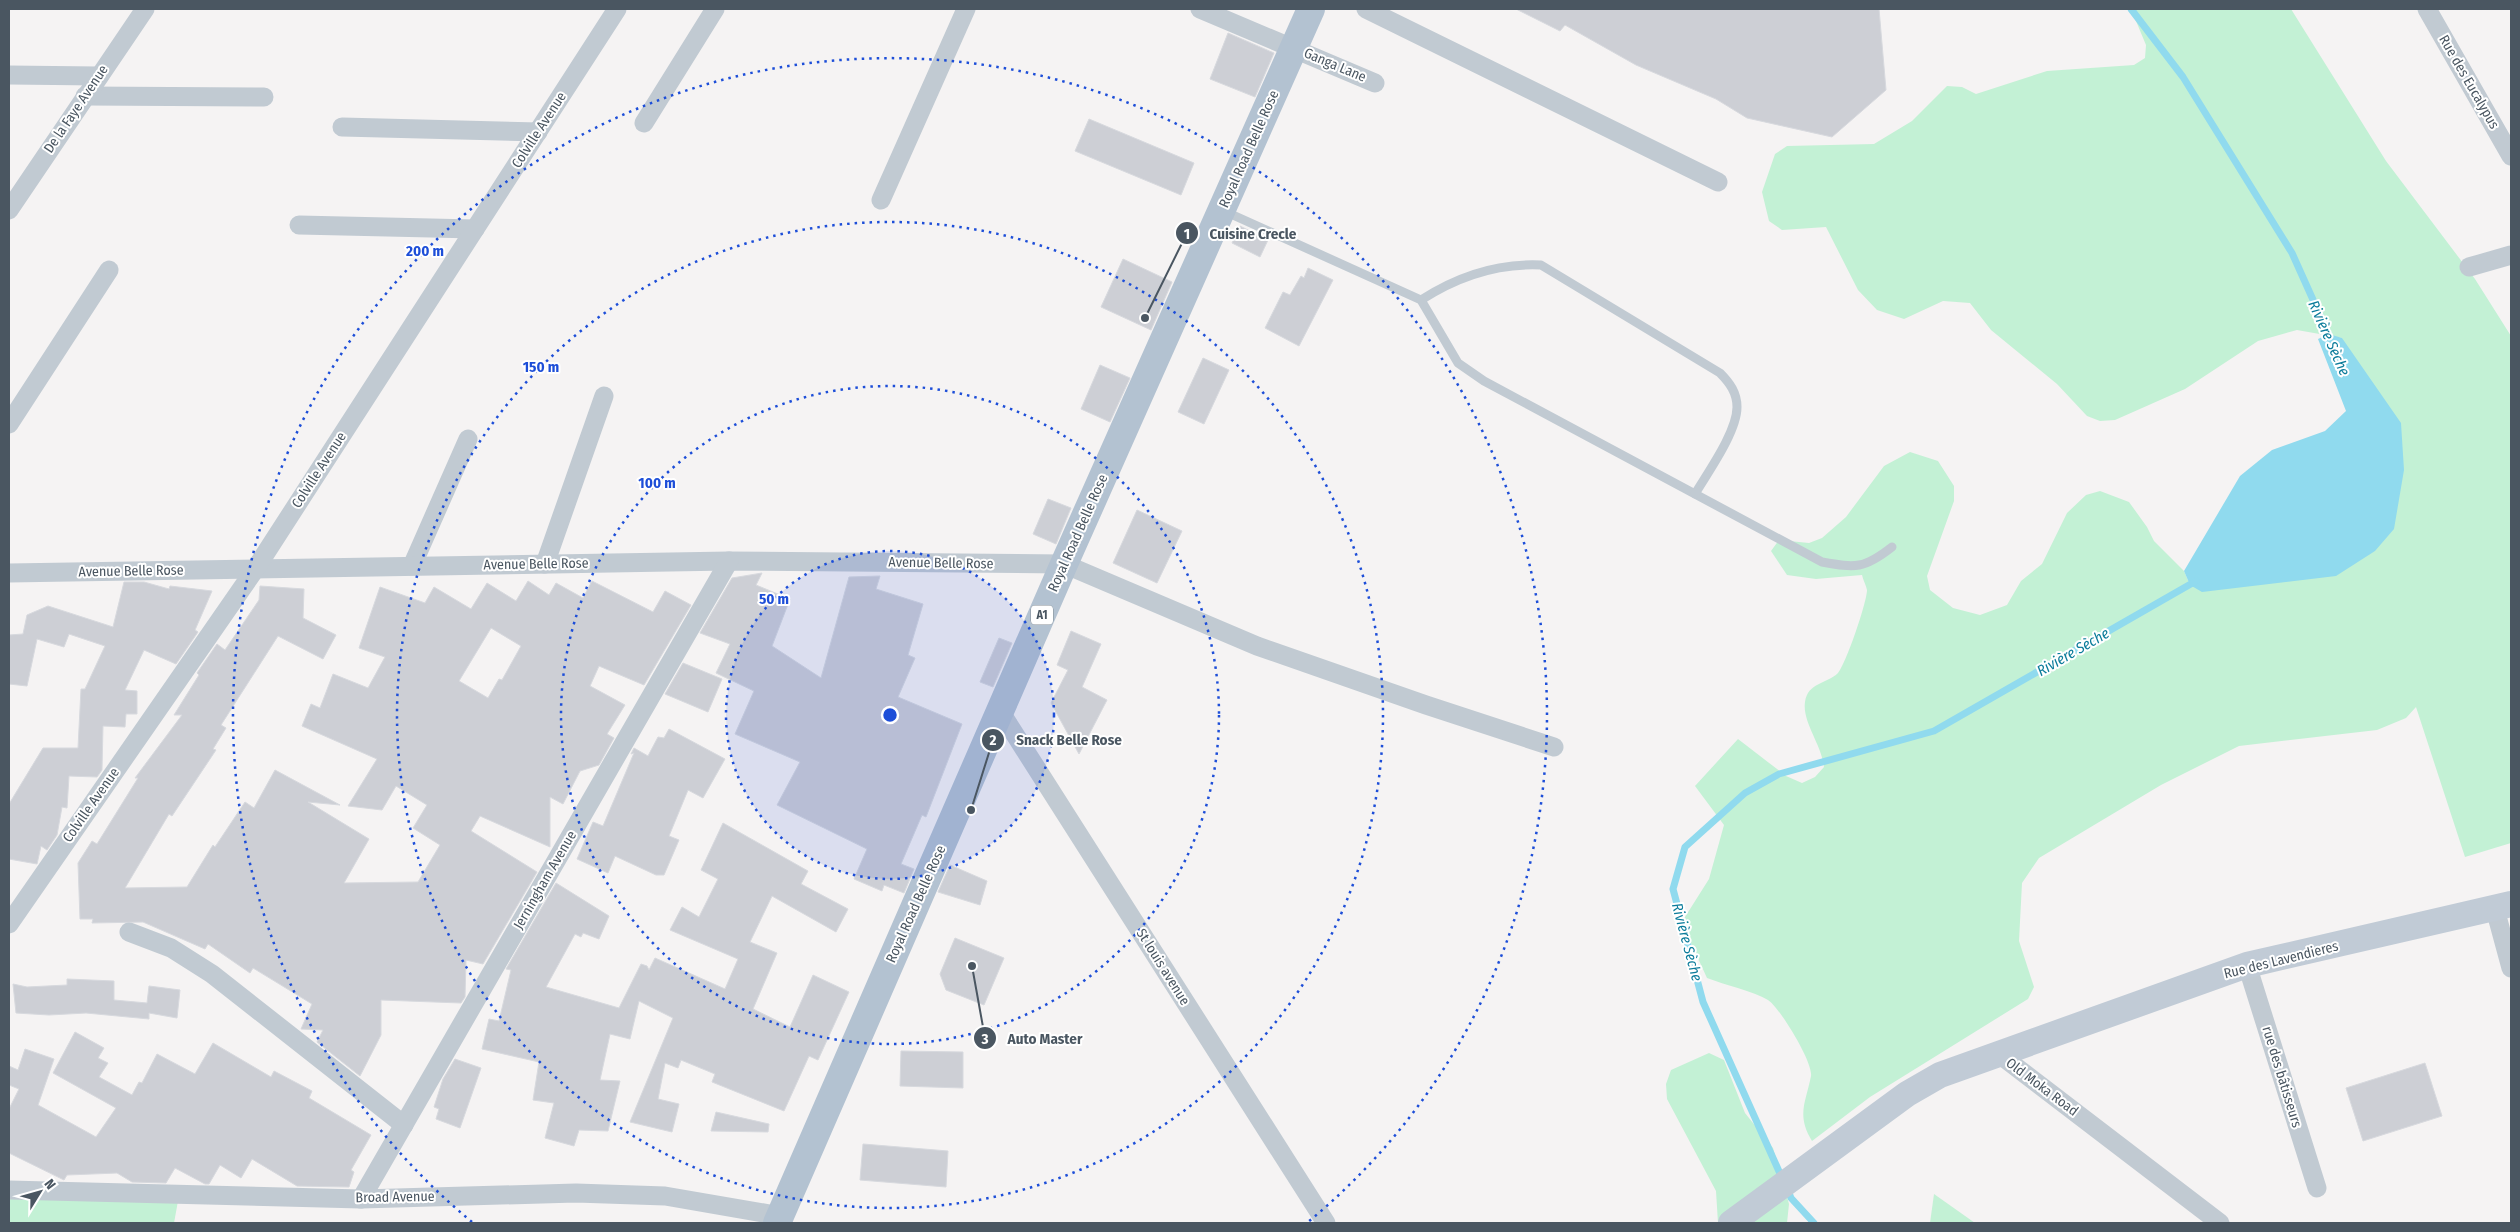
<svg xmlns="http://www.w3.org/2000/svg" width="2520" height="1232" font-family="'Fira Sans Condensed',sans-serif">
<rect width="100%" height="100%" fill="#f5f3f3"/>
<g fill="#c3f1d5">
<path d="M2131 9H2291L2386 161 2475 279 2511 336V843L2465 857 2416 707 2406 718 2377 730 2239 746 2161 785 2039 858 2022 883 2019 941 2034 987 2028 999 1870 1097 1812 1141C1796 1115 1806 1102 1811 1076 1813 1062 1780 1008 1768 1000 1753 991 1725 985 1707 978L1685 930V917L1709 879 1724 825 1695 786 1738 739 1786 776 1802 783 1815 777 1824 767C1822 745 1802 722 1805 702 1808 682 1827 684 1838 673 1846 664 1867 602 1867 590 1866 585 1863 580 1862 575L1816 579 1787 575 1771 551 1779 540 1809 543 1822 538 1846 517 1884 466 1910 452 1938 461 1954 486V501L1927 576 1930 590 1953 608 1980 615 2007 605 2021 581 2042 564 2067 513 2086 495 2100 491 2129 502 2147 527 2154 541 2184 571 2190 585 2375 551 2342 338 2297 330 2258 341 2185 389 2115 420 2100 421 2087 416 2057 384 1991 330 1970 303 1943 301 1904 319 1877 310 1858 290 1826 227 1782 230 1769 221 1762 192 1775 154 1787 146 1874 144 1912 121 1947 86 1962 87 1976 94 2047 71 2134 65 2145 58 2146 45Z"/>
<path d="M1709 1053 1724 1060 1745 1113 1773 1148 1789 1204 1787 1223H1718L1716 1191 1667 1099 1666 1084 1671 1070Z"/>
<path d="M1934 1194 1975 1223H1930Z"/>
<path d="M9 1198 178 1201 174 1223H9Z"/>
</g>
<path fill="#90daee" d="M2329 334 2342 338 2401 423 2404 470 2394 529 2375 551 2336 576 2202 592 2190 585 2184 571 2240 476 2272 450 2325 431 2346 411 2318 339Z"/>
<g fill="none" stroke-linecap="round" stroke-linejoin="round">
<g stroke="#90daee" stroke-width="7">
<path d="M2131 9 2183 77 2292 253 2332 342"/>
<path d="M1782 1178 1703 1002 1673 889 1685 847 1745 793 1779 774 1934 731 2196 581"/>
<path d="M1787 1188 1791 1198 1814 1223"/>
</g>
</g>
<g fill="#cdcfd5" stroke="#d7d9de" fill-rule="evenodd">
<path d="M1516 9H1879L1886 90 1832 137 1747 118 1716 99 1636 65 1565 25 1560 31Z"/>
<path d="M1228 33 1274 53 1255 97 1210 79Z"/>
<path d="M1089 119 1194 163 1181 195 1075 151Z"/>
<path d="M1240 226 1268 240 1260 257 1232 243Z"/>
<path d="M1123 259 1172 282 1151 330 1101 307Z"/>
<path d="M1308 268 1333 280 1299 346 1265 328 1283 292 1290 295 1301 276 1304 278Z"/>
<path d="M1203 358 1229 370 1204 424 1178 412Z"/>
<path d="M1100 365 1130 378 1110 422 1081 409Z"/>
<path d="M1048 499 1071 508 1056 544 1033 534Z"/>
<path d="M1137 510 1182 531 1157 583 1113 563Z"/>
<path d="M762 573 756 585 790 599 772 646 821 678 849 577 880 576 876 589 923 604 908 655 915 658 898 697 962 724 926 817 922 815 901 864 914 869 904 893 884 885 882 891 854 879 867 849 777 805 800 762 735 734 754 691 716 673 730 644 700 633 732 578Z"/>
<path d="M528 581 549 595 556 583 583 598 592 581 653 612 665 591 691 605 644 685 599 666 590 686 625 705 607 734 614 738 599 765 580 771 563 804 550 797V847L480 816 471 831 537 872 483 964 466 960 465 997 461 1003 381 1000V1035L360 1076 317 1042 323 1030 301 1029 312 1004 253 968 250 973 208 944 205 949 143 922 92 923 93 919H80L78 863 92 841 97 844 138 778H135L182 715H174L199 675 197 673 217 644 225 650 259 600 260 586 304 589 303 618 336 635 323 659 278 636 221 725 226 728 213 749 216 750 172 816 169 814 125 888 187 887 213 845 215 847 245 802 254 808 275 770 340 805 308 802 369 839 344 883 418 882 440 845 413 828 427 805 396 786 382 810 348 806 377 759 302 726 311 704 320 708 333 674 368 688 385 657 359 648 380 587 425 603 434 587 471 609 487 583 516 601ZM491 628 521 646 502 680 499 679 488 698 459 681Z"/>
<path d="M124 582H144L169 589 170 586 212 591 195 630 198 632 176 664 144 650 125 690 137 691V714H126L125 727 103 726 102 770 97 777 69 776 67 808 62 807 57 835 47 850 41 846 37 864 9 859V804L43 748H78L81 689H85L105 646 69 634 64 647 37 639 27 686 9 684V635L23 634 27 615 48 606 113 627Z"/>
<path d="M1071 631 1101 644 1082 687 1107 700 1079 754 1051 703 1068 670 1057 665Z"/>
<path d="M999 638 1012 643 993 687 980 682Z"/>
<path d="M683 663 722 679 708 712 665 694Z"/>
<path d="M669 729 725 759 703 798 688 790 669 836 679 840 664 875H656L615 856 608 873 577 859 593 822 603 826 634 753 631 754 634 748 648 756 658 737 664 738Z"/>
<path d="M723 823 808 871 801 884 848 909 836 932 772 896 750 942 777 953 753 1009 790 1027 813 975 849 992 818 1060 809 1056 784 1111 712 1082 715 1074 681 1060 678 1068 665 1063 658 1099 679 1104 672 1132 630 1122 673 1018 639 1001 630 1039 610 1034 600 1080 620 1081 608 1131 579 1130 574 1146 545 1138 554 1103 533 1100 539 1062 482 1049 489 1019 499 1021 511 970 506 969 556 883 609 916 599 939 583 933 581 937 575 934 546 987 619 1008 641 964 647 966 649 970 655 958 725 989 738 959 670 930 682 907 699 917 718 879 701 870Z"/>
<path d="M950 865 987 881 980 905 938 892Z"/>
<path d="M955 938 1004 958 984 1005 946 990 940 974Z"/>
<path d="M67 979 114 981V1000L147 1003 149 986 180 990 177 1018 149 1013V1019L86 1013 49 1015 16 1013 13 984 27 987 67 985Z"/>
<path d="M75 1032 104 1048 98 1058 108 1063 99 1077 132 1095 139 1082 142 1083 157 1054 195 1074 213 1043 271 1077 274 1071 312 1091 309 1098 371 1135 351 1170 354 1172 349 1187 297 1186 252 1159 241 1178 220 1165 209 1184H205L175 1168 166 1183 132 1182 117 1173 67 1175 64 1180 9 1153V1109L19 1089 9 1085V1066L18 1070 25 1049 54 1059 38 1105 96 1137 116 1108 53 1073Z"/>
<path d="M901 1051 963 1052V1088L900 1086Z"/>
<path d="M455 1059 481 1068 460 1128 436 1119 439 1109 434 1107 443 1079Z"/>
<path d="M2425 1063 2442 1116 2363 1141 2346 1088Z"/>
<path d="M716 1112 769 1124 768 1132 711 1131Z"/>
<path d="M863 1144 948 1151 946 1187 860 1180Z"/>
</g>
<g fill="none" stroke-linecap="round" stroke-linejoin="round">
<g stroke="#c1cad2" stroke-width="9">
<path d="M1224 211 1421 300 1458 363 1484 381 1822 562C1856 568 1864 569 1892 547"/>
<path d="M1421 300C1458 276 1497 263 1541 265L1720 373C1730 383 1737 393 1737 407 1737 432 1708 472 1695 494"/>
</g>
<g stroke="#c1cad2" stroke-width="19">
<path d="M1200 9 1375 83"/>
<path d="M1366 9 1718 182"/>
<path d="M2427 9 2511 156"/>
<path d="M9 75 98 76"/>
<path d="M85 96 264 97"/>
<path d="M644 123 715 9"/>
<path d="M342 127 538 132"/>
<path d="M881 200 966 9"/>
<path d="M9 210 145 9"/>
<path d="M299 225 475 229"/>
<path d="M2469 267 2511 255"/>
<path d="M9 424 109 270"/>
<path d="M545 564 604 396"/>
<path d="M412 566 468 439"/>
<path d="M9 573 729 561 1064 564 1257 646 1426 705 1554 747"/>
<path d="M1000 711 1326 1223"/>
<path d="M2495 909 2511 968"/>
<path d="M9 924 256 568 617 9"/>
<path d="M129 932 171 948 212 974 404 1125"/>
<path d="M2247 965 2317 1188"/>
<path d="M1999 1054 2220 1223"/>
<path d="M9 1190 361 1199 576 1193 665 1196 781 1216"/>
<path d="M361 1199 729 561"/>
</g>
<path stroke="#c1cbd6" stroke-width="26" d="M1731 1223 1907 1094 1940 1075 2247 965 2511 904"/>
<path stroke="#b3c2d1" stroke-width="28" d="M777 1223 1064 564 1311 9"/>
</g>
<circle cx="890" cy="715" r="164" fill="#1d4ed8" fill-opacity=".12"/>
<g fill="none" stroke="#1d4ed8" stroke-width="2.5" stroke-dasharray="2.5 5">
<circle cx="890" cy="715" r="164"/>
<circle cx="890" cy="715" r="329"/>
<circle cx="890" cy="715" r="493"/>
<path d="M472 1222A657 657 0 1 1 1308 1222"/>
</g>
<g text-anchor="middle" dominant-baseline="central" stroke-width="4" stroke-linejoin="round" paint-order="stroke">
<rect fill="#fff" stroke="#808990" stroke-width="1" x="1031" y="605.5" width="22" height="19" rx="4"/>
<g font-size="12" font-weight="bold" fill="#4a5661">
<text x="1042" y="615">A1</text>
</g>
<g font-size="14" fill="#4a5661" stroke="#fff">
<text transform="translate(1335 65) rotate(23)">Ganga Lane</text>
<text transform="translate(2469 82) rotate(60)">Rue des Eucalypus</text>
<text transform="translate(76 109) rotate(-56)">De la Faye Avenue</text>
<text transform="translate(539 130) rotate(-57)">Colville Avenue</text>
<text transform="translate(1249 149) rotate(-66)">Royal Road Belle Rose</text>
<text transform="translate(319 470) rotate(-57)">Colville Avenue</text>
<text transform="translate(1078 533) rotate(-66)">Royal Road Belle Rose</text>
<text transform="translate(941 563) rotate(1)">Avenue Belle Rose</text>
<text transform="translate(536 564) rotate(-1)">Avenue Belle Rose</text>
<text transform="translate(131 571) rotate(-1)">Avenue Belle Rose</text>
<text transform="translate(91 805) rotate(-55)">Colville Avenue</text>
<text transform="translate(545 880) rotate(-60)">Jerningham Avenue</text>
<text transform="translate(916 904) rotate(-66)">Royal Road Belle Rose</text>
<text transform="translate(2281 960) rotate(-14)">Rue des Lavendieres</text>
<text transform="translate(1163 967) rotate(58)">St louis avenue</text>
<text transform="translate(2282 1077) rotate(73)">rue des bâtisseurs</text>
<text transform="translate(2042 1087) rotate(37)">Old Moka Road</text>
<text transform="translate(395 1197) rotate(-1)">Broad Avenue</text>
</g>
<g font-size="15" font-style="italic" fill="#0c7c9b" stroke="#fff">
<text transform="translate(2329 338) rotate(66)">Rivière Sèche</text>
<text transform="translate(2073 652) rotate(-30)">Rivière Sèche</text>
<text transform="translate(1687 942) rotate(75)">Rivière Sèche</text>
</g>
</g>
<circle cx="890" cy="715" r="8" fill="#1d4ed8" stroke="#fff" stroke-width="2.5"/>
<g font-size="15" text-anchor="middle" font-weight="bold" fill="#1d4ed8" stroke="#fff" stroke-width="4" stroke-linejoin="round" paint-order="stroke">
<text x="425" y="256">200 m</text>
<text x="541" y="372">150 m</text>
<text x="657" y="488">100 m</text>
<text x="774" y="604">50 m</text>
</g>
<path fill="none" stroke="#4a5661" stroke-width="2" d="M1145 318L1187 233M971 810L993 740M972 966L985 1038"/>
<g fill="#4a5661" stroke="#fff" stroke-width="2">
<circle cx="1145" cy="318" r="5"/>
<circle cx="971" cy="810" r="5"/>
<circle cx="972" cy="966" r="5"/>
<circle cx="1187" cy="233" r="12"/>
<circle cx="993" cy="740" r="12"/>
<circle cx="985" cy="1038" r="12"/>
</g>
<g font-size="15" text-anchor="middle" font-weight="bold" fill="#fff">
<text x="1187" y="239">1</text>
<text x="993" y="745">2</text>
<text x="985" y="1044">3</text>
</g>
<g font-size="15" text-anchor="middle" font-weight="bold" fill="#4a5661" stroke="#fff" stroke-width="4" stroke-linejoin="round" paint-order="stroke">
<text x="1253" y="239">Cuisine Crecle</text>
<text x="1069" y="745">Snack Belle Rose</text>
<text x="1045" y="1044">Auto Master</text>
</g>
<rect width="2520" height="1232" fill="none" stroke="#4a5661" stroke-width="20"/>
<g transform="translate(40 1192) rotate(53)" stroke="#ffffff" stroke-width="4" paint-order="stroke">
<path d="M0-4L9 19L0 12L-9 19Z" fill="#4a5661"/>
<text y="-8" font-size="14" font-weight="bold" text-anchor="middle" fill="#4a5661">N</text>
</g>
</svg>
